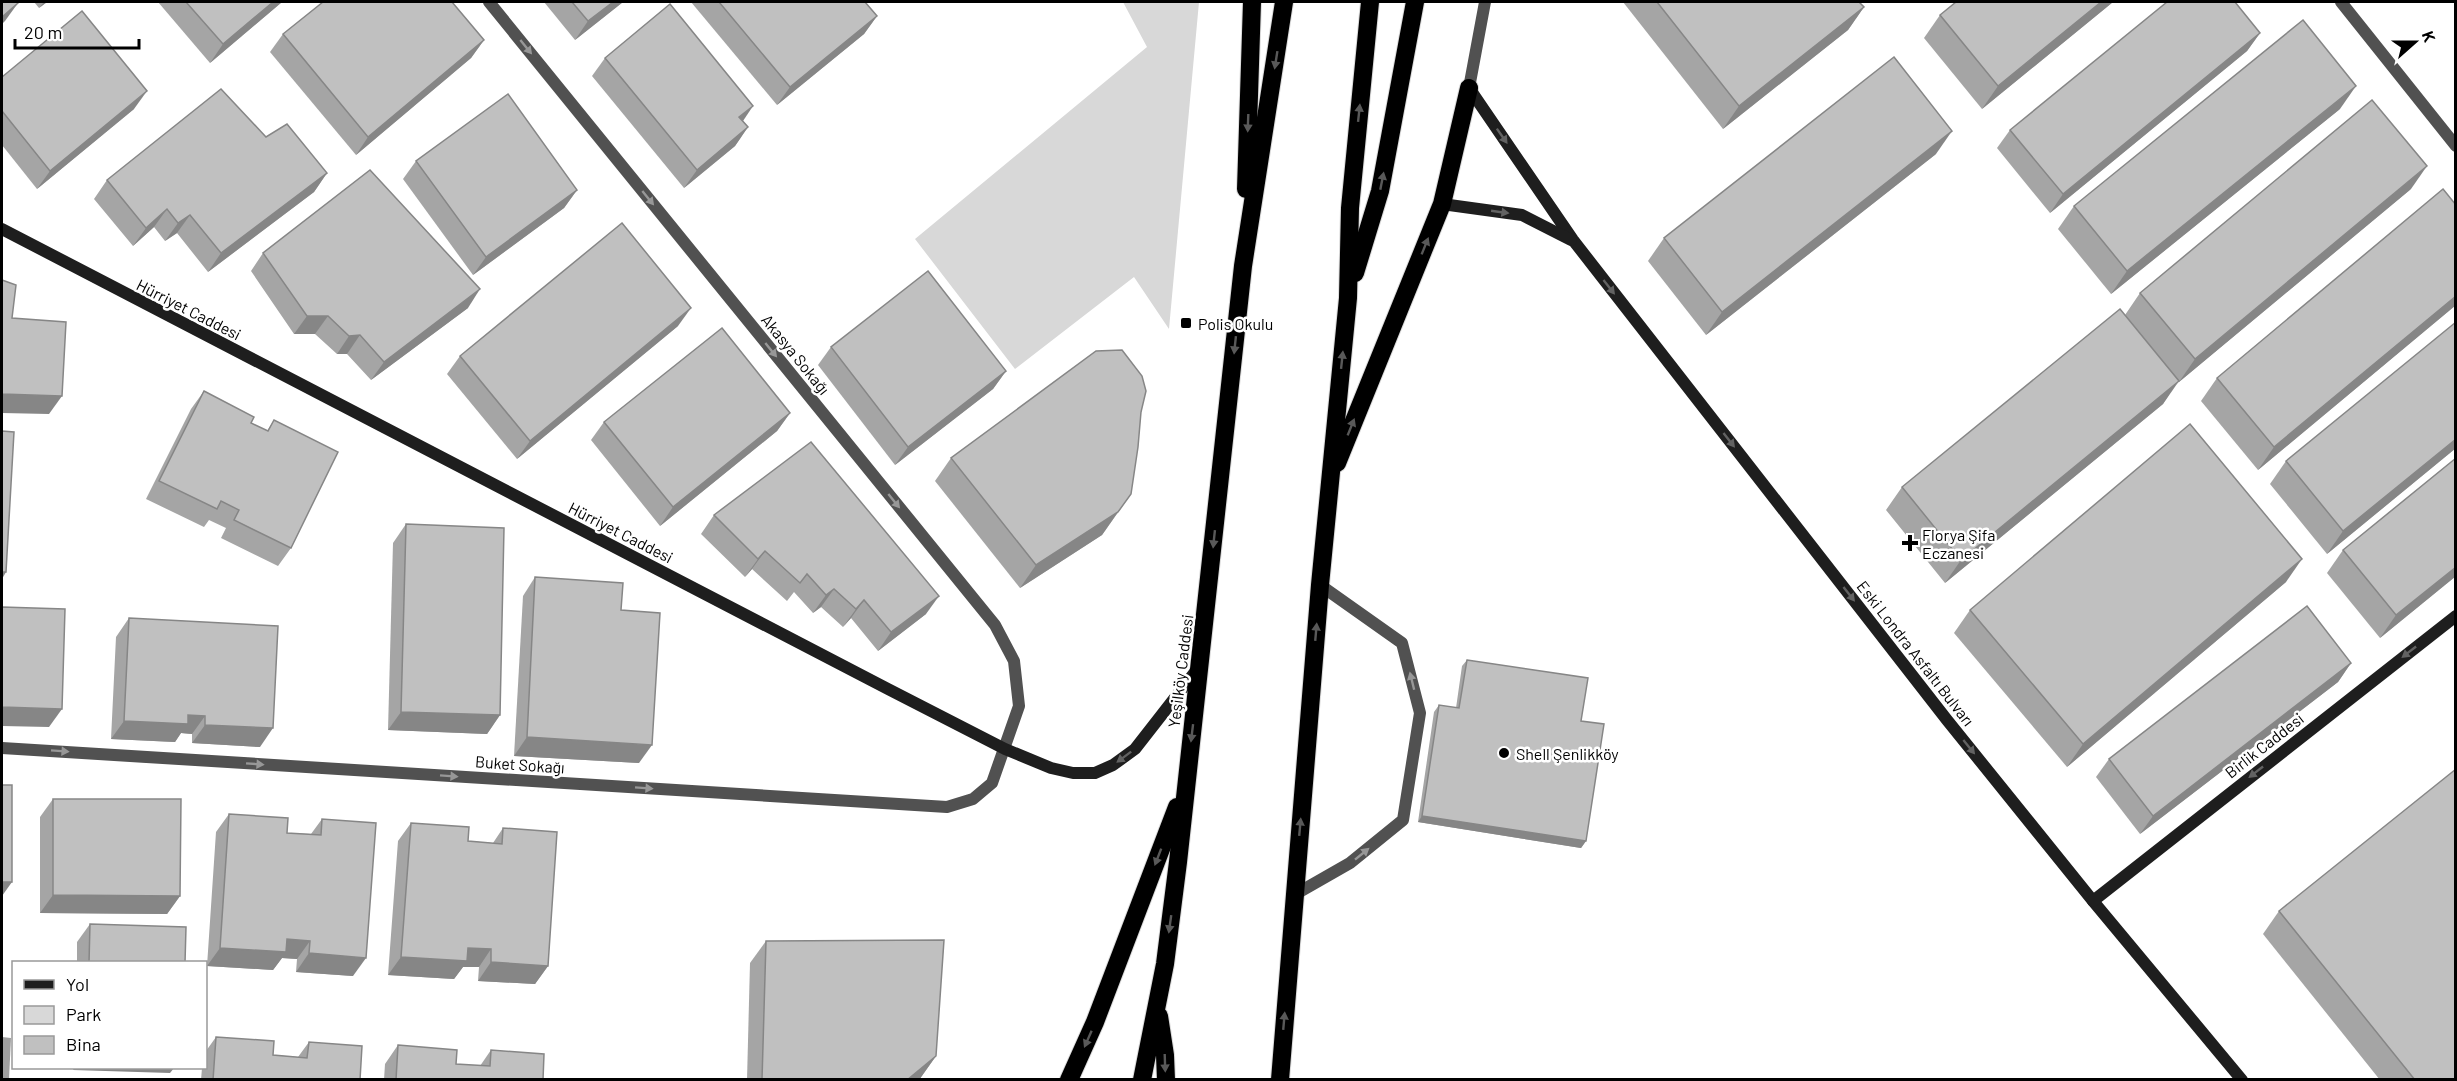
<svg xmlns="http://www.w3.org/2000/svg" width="2457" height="1081" font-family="Barlow,sans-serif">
<rect width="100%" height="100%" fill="#fff"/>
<path fill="#d8d8d8" d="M1123 2H1199L1169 329 1134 277 1015 369 915 239 1147 47Z"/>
<path fill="#9f9f9f" d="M2 1037 11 1038 9 1079H2Z"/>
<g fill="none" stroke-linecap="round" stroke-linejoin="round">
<defs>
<g id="highway">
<path d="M1246 189 1252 2"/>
<path d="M1355 273 1380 191 1415 2"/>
<path d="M1337 463 1442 204 1469 88"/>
<path d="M1159 1016 1165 1055 1166 1080"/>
<path d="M1069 1080 1095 1022 1177 807"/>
<path d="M1142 1080 1165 964 1178 862 1243 266 1284 2"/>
<path d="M1280 1080 1320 585 1348 298 1350 208 1370 2"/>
</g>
</defs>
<use href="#highway" stroke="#dbdbdb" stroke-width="20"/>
<path stroke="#515151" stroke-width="12" d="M1294 895 1350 863 1403 820 1420 713 1402 643 1320 585"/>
<g stroke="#515151" stroke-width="12">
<path d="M2341 2 2456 146"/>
<path d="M1469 88 1485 2"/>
<path d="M2 748 947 807 973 799 992 783 1019 706 1014 661 995 625 489 2"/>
</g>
<g stroke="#1e1e1e" stroke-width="12">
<path d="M1469 88 1573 240 1947 720 2093 901 2242 1080"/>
<path d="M1442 204 1522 215 1571 240"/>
<path d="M2 229 888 689 1005 749 1051 768 1073 773H1095L1113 765 1135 749 1199 667"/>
<path d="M2093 901 2456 616"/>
</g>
<use href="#highway" stroke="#000" stroke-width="18"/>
</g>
<g fill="#a5a5a5">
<path d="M34 2H47L39 8Z"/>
<path d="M158 2H282L210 63Z"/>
<path d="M544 2H623L575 40Z"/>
<path d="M691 2H865L877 16 864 34 777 105Z"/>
<path d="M1623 2H1859L1864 7 1848 30 1723 129Z"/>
<path d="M2113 2 1982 109 1924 38 1940 15Z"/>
<path d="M2260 33 2247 51 2050 213 1997 148 2010 130Z"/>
<path d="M283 34 484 40 471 58 356 155 270 52Z"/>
<path d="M605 58 743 121 748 127 735 146 684 188 592 76Z"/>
<path d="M2 77 134 109 37 189 2 145Z"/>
<path d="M2340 109 2111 294 2058 229 2074 206Z"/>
<path d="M266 137 327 173 314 192 208 272 177 233 165 241 154 227 133 246 94 199 107 180Z"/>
<path d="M1936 154 1706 335 1648 261 1664 238Z"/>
<path d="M416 161 577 190 564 208 473 275 403 179Z"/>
<path d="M2411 189 2179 382 2178 380 2163 404 1945 583 1886 510 1902 487 2125 315 2140 293Z"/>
<path d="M2456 205V305L2258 470 2201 401 2217 378Z"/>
<path d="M263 253 468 308 371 380 347 354H337L315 334H294L251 271Z"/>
<path d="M678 326 517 459 447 374 460 356Z"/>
<path d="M831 347 1006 371 993 389 895 465 818 365Z"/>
<path d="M204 391 251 423 267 431 274 420 291 548 278 566 221 538 226 528 209 520 204 527 146 499 191 409Z"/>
<path d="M1141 412 1131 494 1102 535 1020 588 935 481 951 458Z"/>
<path d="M790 413 777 431 660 526 591 440 604 422Z"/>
<path d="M2456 448 2327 554 2270 484 2286 461Z"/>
<path d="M2456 458V576L2380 638 2327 573 2343 550Z"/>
<path d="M714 515 926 614 878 651 851 618 843 627 821 607 813 613 794 592 787 601 752 569 745 577 701 534Z"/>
<path d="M406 524 500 715 487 734 388 730 393 543Z"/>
<path d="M535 577 621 610 639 763 514 756 523 596Z"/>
<path d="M2286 582 2067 767 1954 633 1970 610Z"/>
<path d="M129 618 260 747 192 743V734L181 733 175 742 111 739 116 637Z"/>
<path d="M1467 660 1581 721 1586 841 1581 848 1418 822 1434 712 1439 705 1456 708 1462 666Z"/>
<path d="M2351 663 2338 682 2140 834 2096 777 2109 759Z"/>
<path d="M53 799 180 896 167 914 40 913V817Z"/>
<path d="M229 814 287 833 311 834 322 819 353 976 296 972 297 959 282 958 273 970 207 966 216 832Z"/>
<path d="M411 823 468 841 493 843 503 828 548 966 535 984 478 981 479 967H463L454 979 388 975 398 841Z"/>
<path d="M2279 911 2456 1080H2380L2263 934Z"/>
<path d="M90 924 185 963H77V942Z"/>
<path d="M766 941 936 1056 919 1080H747L750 963Z"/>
<path d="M216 1037 273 1055 298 1057 309 1042 360 1080H201L202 1068H206V1051Z"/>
<path d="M398 1045 456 1064 480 1066 491 1050 543 1080H384L385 1064Z"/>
</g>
<g fill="#868686">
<path d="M44 2H47L39 8Z"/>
<path d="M273 2H282L210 63 223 44Z"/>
<path d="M613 2H623L575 40 588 21Z"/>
<path d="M2101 2H2113L1982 109 1998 86Z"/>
<path d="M18 3 5 21 2 24V17Z"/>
<path d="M1864 7 1848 30 1723 129 1739 106Z"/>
<path d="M877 16 864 34 777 105 790 87Z"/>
<path d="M2260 33 2247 51 2050 213 2063 194Z"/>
<path d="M484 40 471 58 356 155 368 137Z"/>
<path d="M2356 86 2340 109 2111 294 2127 271Z"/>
<path d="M147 91 134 109 37 189 50 171Z"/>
<path d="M753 106 741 124 739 117Z"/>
<path d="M748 127 735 146 684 188 697 170Z"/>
<path d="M1952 131 1936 154 1706 335 1722 312Z"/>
<path d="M2427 166 2411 189 2179 382 2195 359Z"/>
<path d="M327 173 314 192 208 272 221 253Z"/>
<path d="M577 190 564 208 473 275 486 257Z"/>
<path d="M167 209 154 227 133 246 146 228Z"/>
<path d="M190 215 177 233 165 241 178 223Z"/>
<path d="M480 289 468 308 371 380 384 362Z"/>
<path d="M2456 296V305L2258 470 2274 447Z"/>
<path d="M691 308 678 326 517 459 530 441Z"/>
<path d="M307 316H328L315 334H294Z"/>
<path d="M360 335 347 354H337L349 336Z"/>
<path d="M1006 371 993 389 895 465 908 447Z"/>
<path d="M2179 381 2163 404 1945 583 1961 560Z"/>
<path d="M2 394 62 396 49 414 2 413Z"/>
<path d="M790 413 777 431 660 526 673 507Z"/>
<path d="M2456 439V448L2327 554 2343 531Z"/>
<path d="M1118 512 1102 535 1020 588 1036 565Z"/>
<path d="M765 551 752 569 745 577 758 559Z"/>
<path d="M2302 559 2286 582 2067 767 2083 744Z"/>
<path d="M2456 567V576L2380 638 2396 615Z"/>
<path d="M2 572H6L2 579Z"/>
<path d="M834 589 821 607 813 613 826 595Z"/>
<path d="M939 596 926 614 878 651 891 632Z"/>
<path d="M864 600 851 618 843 627 856 609Z"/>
<path d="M2351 663 2338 682 2140 834 2153 816Z"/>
<path d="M2 707 62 709 49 727 2 726Z"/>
<path d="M401 712 500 715 487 734 388 730Z"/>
<path d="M188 715 205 716 192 734 181 733 175 742 111 739 124 721Z"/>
<path d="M205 725 273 728 260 747 192 743Z"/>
<path d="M527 737 652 745 639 763 514 756Z"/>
<path d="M1422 816 1586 841 1581 848 1418 822Z"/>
<path d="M2 882H12L2 896Z"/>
<path d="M53 895 180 896 167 914 40 913Z"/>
<path d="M287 939 310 941 297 959 282 958 273 970 207 966 220 948Z"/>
<path d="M468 948 491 949 479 967H463L454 979 388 975 401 957Z"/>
<path d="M309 953 366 958 353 976 296 972Z"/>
<path d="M491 962 548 966 535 984 478 981Z"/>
<path d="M936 1056 919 1080H907Z"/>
<path d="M74 1068H174L170 1073 73 1070Z"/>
</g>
<g fill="#c0c0c0" stroke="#868686" stroke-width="1.5">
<path d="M2 2H17L18 3 2 17Z"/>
<path d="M186 2H273L223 44Z"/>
<path d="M323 2H452L484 40 368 137 283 34Z"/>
<path d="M572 2H613L588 21Z"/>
<path d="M719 2H865L877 16 790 87Z"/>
<path d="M1657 2H1859L1864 7 1739 106Z"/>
<path d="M1956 2H2101L1998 86 1940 15Z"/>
<path d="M2167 2H2235L2260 33 2063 194 2010 130Z"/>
<path d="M670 4 753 106 739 117 748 127 697 170 605 58Z"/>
<path d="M82 11 147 91 50 171 2 111V77Z"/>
<path d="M2303 20 2356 86 2127 271 2074 206Z"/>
<path d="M1894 57 1952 131 1722 312 1664 238Z"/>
<path d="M221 89 266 137 287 124 327 173 221 253 190 215 178 223 167 209 146 228 107 180Z"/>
<path d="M508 94 577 190 486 257 416 161Z"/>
<path d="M2372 100 2427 166 2195 359 2140 293Z"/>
<path d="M370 170 480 289 384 362 360 335 349 336 328 316H307L263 253Z"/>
<path d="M2443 189 2456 205V296L2274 447 2217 378Z"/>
<path d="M622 223 691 308 530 441 460 356Z"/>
<path d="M928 271 1006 371 908 447 831 347Z"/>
<path d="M2 280 16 285 12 318 66 322 62 396 2 394Z"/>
<path d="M2120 309 2179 381 1961 560 1902 487Z"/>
<path d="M2456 322V439L2343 531 2286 461Z"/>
<path d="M722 328 790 413 673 507 604 422Z"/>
<path d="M1122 350 1142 376 1146 391 1141 412 1138 447 1131 494 1118 512 1036 565 951 458 1096 351Z"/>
<path d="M204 391 254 417 251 423 268 431 274 420 338 452 291 548 234 520 239 510 221 501 217 509 159 481Z"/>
<path d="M2190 424 2302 559 2083 744 1970 610Z"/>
<path d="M2 431 14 432 6 572H2Z"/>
<path d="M811 442 939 596 891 632 864 600 856 609 834 589 826 595 807 574 800 583 765 551 758 559 714 515Z"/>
<path d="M2456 458V567L2396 615 2343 550Z"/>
<path d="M406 524 504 528 500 715 401 712Z"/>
<path d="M535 577 623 583 621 610 660 613 652 745 527 737Z"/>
<path d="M2307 606 2351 663 2153 816 2109 759Z"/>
<path d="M2 607 65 609 62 709 2 707Z"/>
<path d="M129 618 278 626 273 728 205 725V716L188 715V724L124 721Z"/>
<path d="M1467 660 1588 678 1581 721 1604 724 1586 841 1422 816 1439 705 1459 708Z"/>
<path d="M2456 769V1080H2415L2279 911Z"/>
<rect x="2" y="785" width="10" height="97"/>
<path d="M53 799H181L180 896 53 895Z"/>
<path d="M229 814 288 818 287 833 321 835 322 819 376 823 366 958 309 953 310 941 287 939 286 952 220 948Z"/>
<path d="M411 823 469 827 468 841 502 844 503 828 557 832 548 966 491 962V949L468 948 467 961 401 957Z"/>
<path d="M90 924 186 927 185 963H89Z"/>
<path d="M944 940 936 1056 907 1080H762L766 941Z"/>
<path d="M216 1037 274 1041 273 1055 307 1058 309 1042 362 1046 360 1080H213Z"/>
<path d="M398 1045 457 1050 456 1064 490 1066 491 1050 544 1054 543 1080H396Z"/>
</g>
<defs><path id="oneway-solid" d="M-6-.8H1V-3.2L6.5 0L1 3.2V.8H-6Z" transform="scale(1.5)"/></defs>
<g fill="#979797">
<use href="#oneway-solid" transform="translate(526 47) rotate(51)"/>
<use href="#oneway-solid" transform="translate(648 198) rotate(51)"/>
<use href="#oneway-solid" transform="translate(771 350) rotate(51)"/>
<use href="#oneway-solid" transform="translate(894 501) rotate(51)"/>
<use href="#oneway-solid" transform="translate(1412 681) rotate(-104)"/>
<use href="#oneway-solid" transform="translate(60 751) rotate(4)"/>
<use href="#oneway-solid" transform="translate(255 764) rotate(4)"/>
<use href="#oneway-solid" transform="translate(449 776) rotate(4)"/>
<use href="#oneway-solid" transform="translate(644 788) rotate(4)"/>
<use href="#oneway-solid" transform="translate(1362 854) rotate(-39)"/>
</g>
<g fill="#595959">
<use href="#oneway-solid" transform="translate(1276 60) rotate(99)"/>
<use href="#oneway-solid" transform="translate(1359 113) rotate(-84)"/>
<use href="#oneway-solid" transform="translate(1248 123) rotate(92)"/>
<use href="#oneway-solid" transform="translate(1382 181) rotate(-79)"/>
<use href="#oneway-solid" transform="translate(1425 246) rotate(-68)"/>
<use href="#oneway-solid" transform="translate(1235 345) rotate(96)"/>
<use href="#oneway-solid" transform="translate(1342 360) rotate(-84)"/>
<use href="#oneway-solid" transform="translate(1351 427) rotate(-68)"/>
<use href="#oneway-solid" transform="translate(1214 539) rotate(96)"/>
<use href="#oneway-solid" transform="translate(1316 632) rotate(-85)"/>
<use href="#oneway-solid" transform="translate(1192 733) rotate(97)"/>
<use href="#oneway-solid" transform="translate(1300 827) rotate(-85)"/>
<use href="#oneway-solid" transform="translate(1158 857) rotate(111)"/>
<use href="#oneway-solid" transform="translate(1170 924) rotate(98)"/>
<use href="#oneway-solid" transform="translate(1284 1021) rotate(-85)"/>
<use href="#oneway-solid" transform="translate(1088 1039) rotate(114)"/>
<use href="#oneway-solid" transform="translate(1165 1063) rotate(88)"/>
</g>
<g fill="#626262">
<use href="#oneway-solid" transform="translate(1502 136) rotate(55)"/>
<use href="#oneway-solid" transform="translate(1500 212) rotate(8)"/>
<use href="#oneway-solid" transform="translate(1609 287) rotate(52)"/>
<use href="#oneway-solid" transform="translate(1729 440) rotate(52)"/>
<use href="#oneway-solid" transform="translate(1849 594) rotate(52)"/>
<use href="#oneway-solid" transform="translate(2409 652) rotate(142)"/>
<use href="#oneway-solid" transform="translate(1969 747) rotate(51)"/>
<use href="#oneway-solid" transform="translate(1124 757) rotate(143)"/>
<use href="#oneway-solid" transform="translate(2256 772) rotate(142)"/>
</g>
<g fill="#000" stroke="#fff" stroke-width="2">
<rect x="1180" y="317" width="12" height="12" rx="3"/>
<path d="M1907 534h6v6h6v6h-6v6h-6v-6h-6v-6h6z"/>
<circle cx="1504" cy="753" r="6"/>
</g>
<g text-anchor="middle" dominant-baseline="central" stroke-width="5" stroke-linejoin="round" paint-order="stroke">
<g font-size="16" fill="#000" stroke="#fff">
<text transform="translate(189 309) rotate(27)">Hürriyet Caddesi</text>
<text transform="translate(796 354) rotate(51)">Akasya Sokağı</text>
<text transform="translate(621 532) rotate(27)">Hürriyet Caddesi</text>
<text transform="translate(1916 653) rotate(52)">Eski Londra Asfaltı Bulvarı</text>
<text transform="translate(1180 671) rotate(-83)">Yeşilköy Caddesi</text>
<text transform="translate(2264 745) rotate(-38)">Birlik Caddesi</text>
<text transform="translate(520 764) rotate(4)">Buket Sokağı</text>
</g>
<g font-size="16" fill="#000" stroke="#fff" text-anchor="start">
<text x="1198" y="323">Polis Okulu</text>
<text x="1922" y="534">Florya Şifa<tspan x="1922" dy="18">Eczanesi</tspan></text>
<text x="1516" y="753">Shell Şenlikköy</text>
</g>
</g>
<rect width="2457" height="1081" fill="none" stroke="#000000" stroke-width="6"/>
<rect x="12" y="961" width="195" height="108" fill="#ffffff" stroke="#999999" stroke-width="1.5"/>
<rect x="24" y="980" width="30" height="9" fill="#1e1e1e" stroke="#999999" stroke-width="1.5"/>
<text x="66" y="991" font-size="18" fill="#000000">Yol</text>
<rect x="24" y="1006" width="30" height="18" fill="#d8d8d8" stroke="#999999" stroke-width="1.5"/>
<text x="66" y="1021" font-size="18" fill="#000000">Park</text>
<rect x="24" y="1036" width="30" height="18" fill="#c0c0c0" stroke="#999999" stroke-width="1.5"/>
<text x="66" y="1051" font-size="18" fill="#000000">Bina</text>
<g transform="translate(2415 42) rotate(69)" stroke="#ffffff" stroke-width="4.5" paint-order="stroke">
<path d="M0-4.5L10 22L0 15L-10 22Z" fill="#000000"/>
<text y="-9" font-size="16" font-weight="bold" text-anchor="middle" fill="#000000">K</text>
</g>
<path d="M15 39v9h124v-9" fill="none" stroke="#000000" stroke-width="3"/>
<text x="24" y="39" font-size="18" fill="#000000" stroke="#ffffff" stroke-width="4.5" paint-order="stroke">20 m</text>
</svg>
